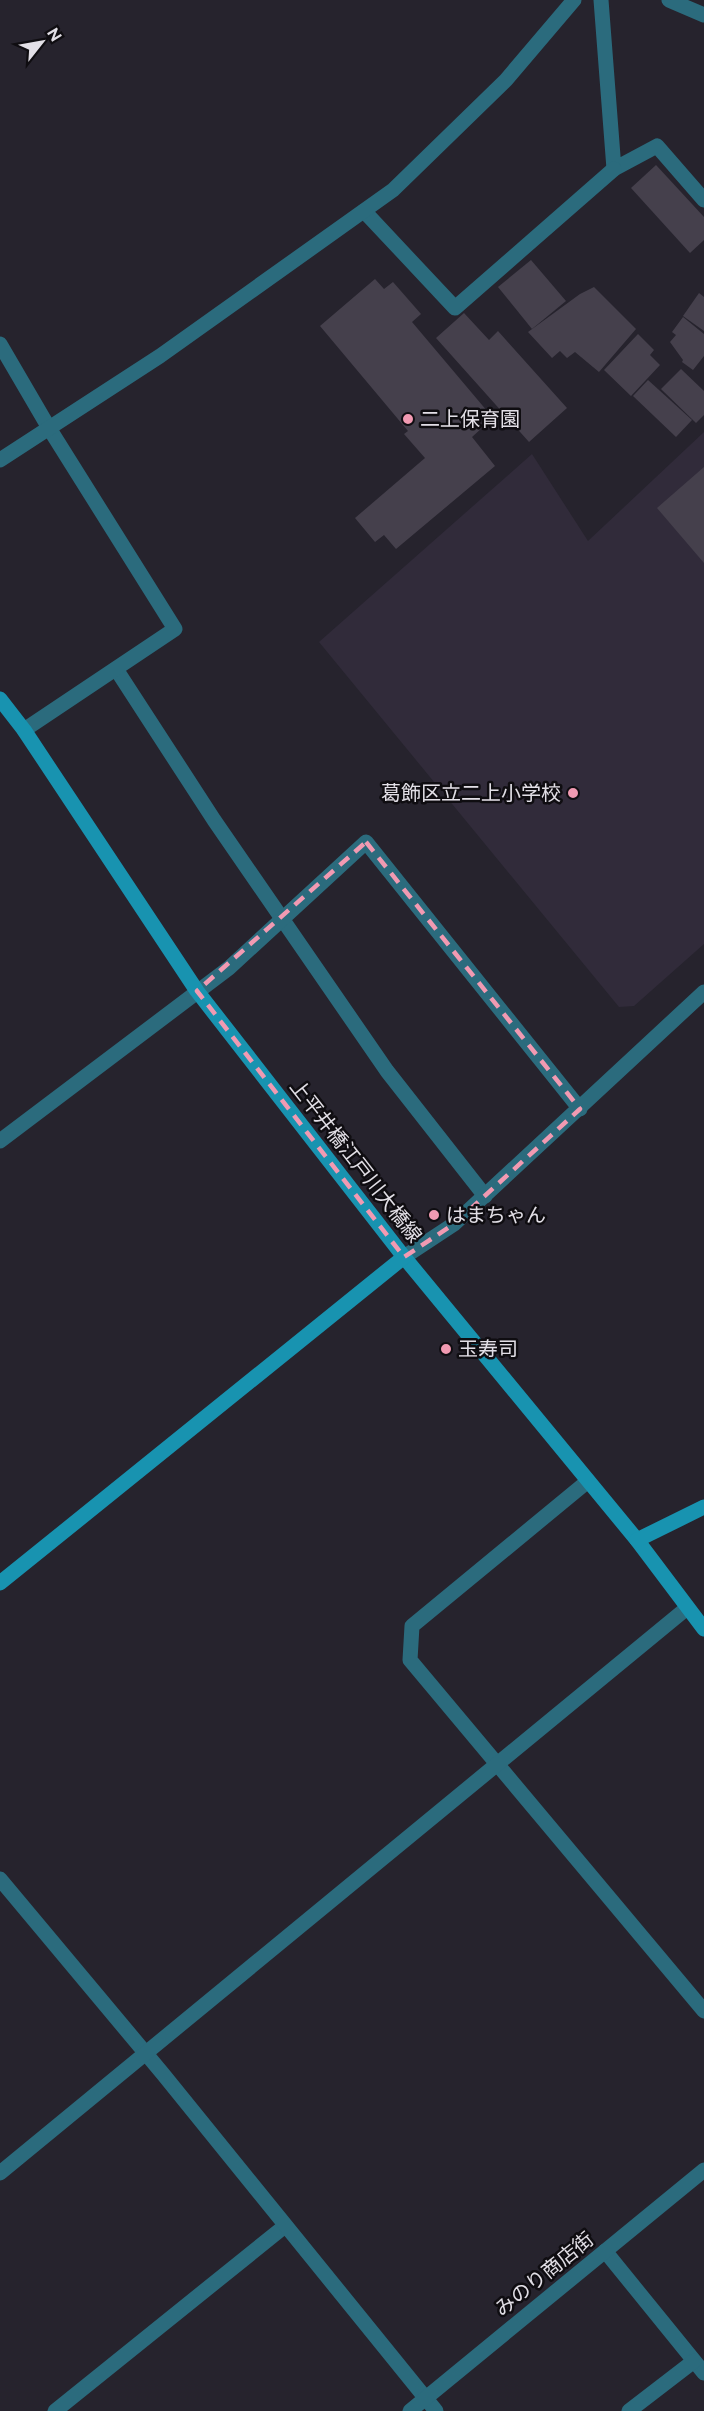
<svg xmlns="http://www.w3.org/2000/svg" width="704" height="2411" font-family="Raleway,'Noto Sans JP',sans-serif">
<rect width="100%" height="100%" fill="#26232d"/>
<path fill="#312b3a" d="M704 432V944L634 1006 619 1007 319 642 532 454 588 541Z"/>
<g fill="#45404c">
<path d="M656 165 704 217V240L690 253 631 188Z"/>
<path d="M531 260 566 301 532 329 498 287Z"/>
<path d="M375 279 384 289 393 282 421 314 412 322 493 418 472 437 495 466 396 549 384 535 375 542 355 518 425 458 404 434 408 431 320 326Z"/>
<path d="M594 287 636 329 599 372 575 352 567 358 560 351 552 358 528 332 580 294Z"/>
<path d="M699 293 704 297V331L683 316Z"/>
<path d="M464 313 489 340 498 331 567 408 529 442 436 338Z"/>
<path d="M683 317 704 334V356L693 370 682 362 683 360 670 342 676 335 672 332Z"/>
<path d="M638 334 654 350 650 355 660 365 631 396 604 370Z"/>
<path d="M681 369 704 391V415L696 423 661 389Z"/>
<path d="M648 380 692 420 676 437 633 396Z"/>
<path d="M704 467V563L657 508Z"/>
</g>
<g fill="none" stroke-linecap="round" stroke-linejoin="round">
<g stroke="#2b6b7d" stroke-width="15">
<path d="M601 0 614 169 657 146 704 200"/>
<path d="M669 0 704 15"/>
<path d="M116 669 214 820 387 1071 485 1196"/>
<path d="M605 2251 704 2373"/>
<path d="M55 2411 285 2226"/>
<path d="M629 2411 694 2361"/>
</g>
<g stroke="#2b6b7d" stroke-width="15">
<path d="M364 211 455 308 614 169"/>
<path d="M0 344 49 428 175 629 24 730"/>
<path d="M0 460 160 356 393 190 506 80 574 0"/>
<path d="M0 1141 229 968 366 842 580 1109"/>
<path d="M404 1257 454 1224 704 992"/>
<path d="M588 1481 412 1626 410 1660 704 2011"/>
<path d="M0 1879 163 2074 436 2411"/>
<path d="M0 2173 687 1608"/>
<path d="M410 2411 704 2170"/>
</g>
<g stroke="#1893b0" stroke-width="15">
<path d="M0 699 24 730 197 991 404 1257 637 1540 704 1629"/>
<path d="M637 1540 704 1507"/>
<path d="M0 1583 404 1257"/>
</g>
</g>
<path fill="none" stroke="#f19ab2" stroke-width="4.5" stroke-dasharray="12 8" stroke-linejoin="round" d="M366 842 580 1109 454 1224 404 1257 197 991Z"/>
<g fill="#f19ab2" stroke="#0f0d11" stroke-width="2">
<circle cx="408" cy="419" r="6"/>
<circle cx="573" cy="793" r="6"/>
<circle cx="434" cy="1215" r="6"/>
<circle cx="446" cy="1349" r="6"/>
</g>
<g text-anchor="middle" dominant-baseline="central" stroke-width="5" stroke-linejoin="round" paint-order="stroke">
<g font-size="20" fill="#e2dfe6" stroke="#0f0d11" text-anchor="start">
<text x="420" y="419">二上保育園</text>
<text x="561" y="793" text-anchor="end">葛飾区立二上小学校</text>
<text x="446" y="1215">はまちゃん</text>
<text x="458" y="1349">玉寿司</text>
</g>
<g font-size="20" fill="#e2dfe6" stroke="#0f0d11">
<text transform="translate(356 1161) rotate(52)">上平井橋江戸川大橋線</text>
<text transform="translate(544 2274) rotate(-39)">みのり商店街</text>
</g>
</g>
<g transform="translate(42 42) rotate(59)" stroke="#0f0d11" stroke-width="4.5" paint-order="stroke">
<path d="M0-4.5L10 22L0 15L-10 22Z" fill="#e2dfe6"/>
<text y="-9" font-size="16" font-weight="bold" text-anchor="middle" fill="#e2dfe6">N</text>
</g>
</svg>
